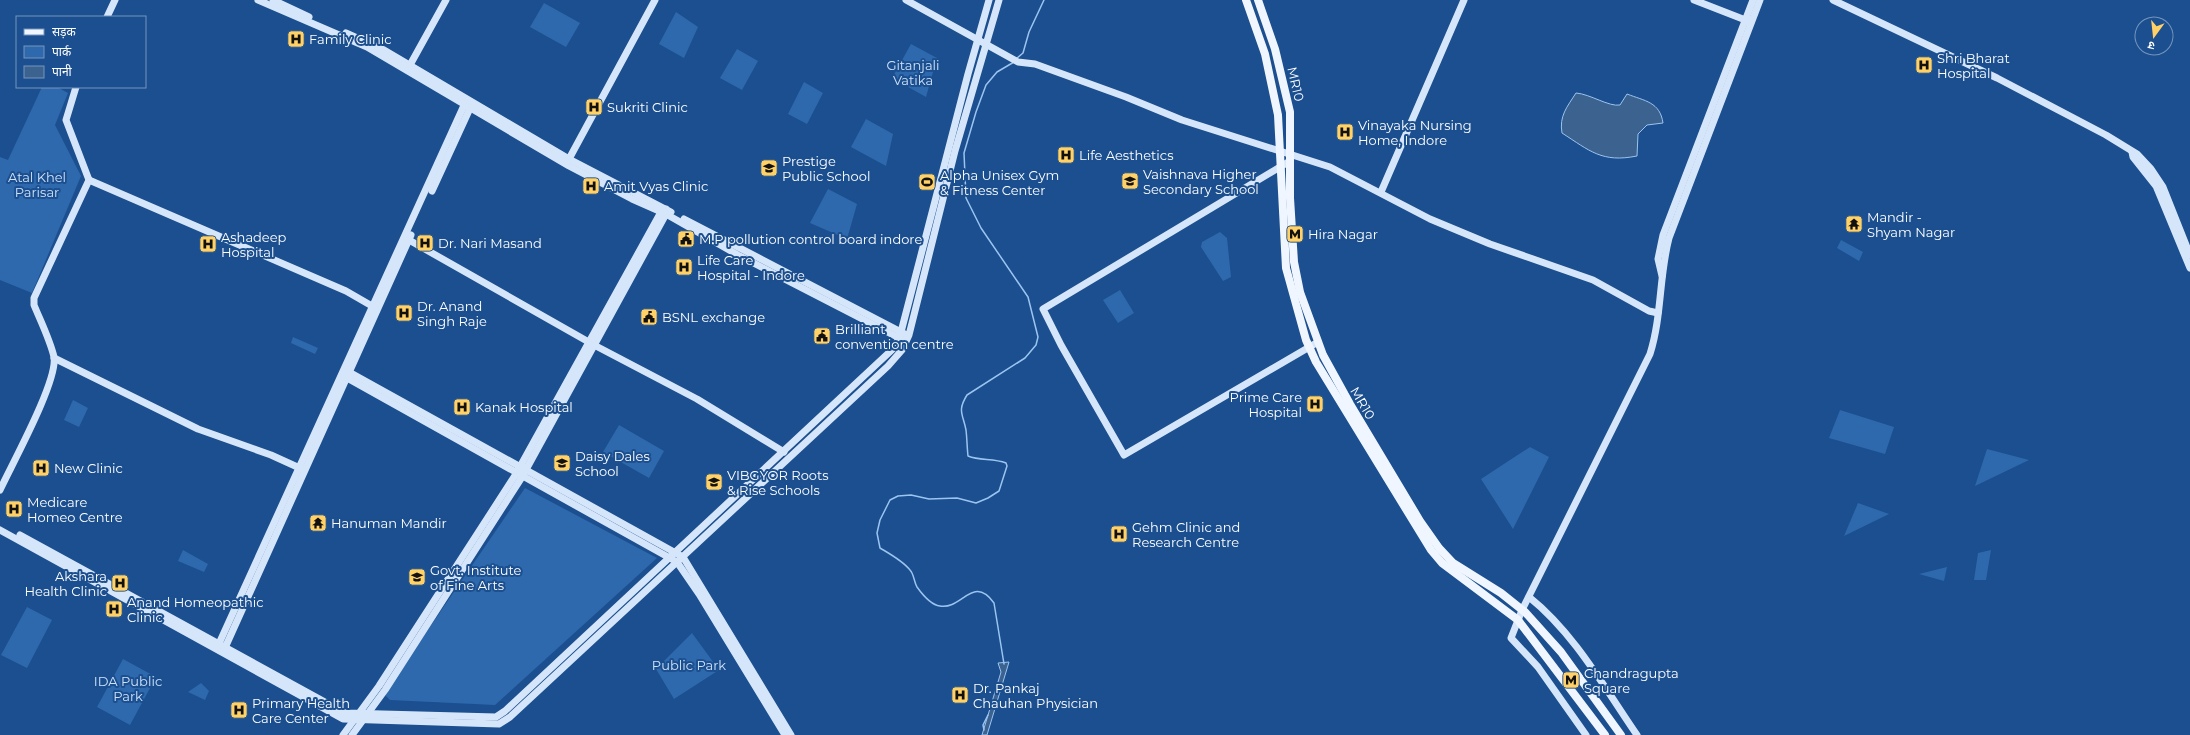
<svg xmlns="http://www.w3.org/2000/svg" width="2190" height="735" font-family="Montserrat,'Noto Sans Devanagari',sans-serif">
<rect width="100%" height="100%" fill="#1b4f8f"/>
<g fill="#2e69ad">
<path d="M544 3 580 23 566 47 530 27Z"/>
<path d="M676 12 698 27 684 58 659 44Z"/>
<path d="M911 44 937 58 926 97 892 78Z"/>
<path d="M737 49 758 61 742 90 720 78Z"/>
<path d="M804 82 823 93 807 124 788 114Z"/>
<path d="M42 87H57L68 93 55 125 81 176 32 293 0 280V157L8 160Z"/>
<path d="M866 119 893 134 886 166 851 147Z"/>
<path d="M828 189 857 204 847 239 810 223Z"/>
<path d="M1220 232 1227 238 1231 277 1223 281 1201 247 1202 242Z"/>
<path d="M1841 240 1863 252 1859 261 1837 248Z"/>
<path d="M1120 290 1134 313 1118 323 1103 300Z"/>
<path d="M293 337 318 348 315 354 291 343Z"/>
<path d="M73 400 88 408 79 427 64 420Z"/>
<path d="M1840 410 1894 427 1885 454 1829 438Z"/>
<path d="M619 425 664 451 649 478 603 452Z"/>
<path d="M1530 447 1549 457 1513 529 1481 479Z"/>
<path d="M1987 449 2029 460 1975 486Z"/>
<path d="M525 488 657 558 495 705 390 700 384 694Z"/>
<path d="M1858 503 1889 514 1844 536Z"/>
<path d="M183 550 208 564 204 572 178 561Z"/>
<path d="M1991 550 1986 580H1974L1978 553Z"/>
<path d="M1947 567 1944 581 1919 574Z"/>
<path d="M27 607 52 620 27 668 1 655Z"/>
<path d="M692 633 719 670 674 699 656 669Z"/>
<path d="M123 659 156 677 130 725 97 707Z"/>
<path d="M201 683 209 691 205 700 188 692Z"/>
</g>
<g fill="#3c6290" stroke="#9cc4f0">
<path d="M1576 93C1590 94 1609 107 1620 105L1627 94C1645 101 1660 102 1663 123L1647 125 1638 134 1637 156C1602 163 1590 151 1562 133 1559 116 1567 107 1576 93Z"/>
<path d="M1009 662 987 735H982L1001 672 998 663Z"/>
</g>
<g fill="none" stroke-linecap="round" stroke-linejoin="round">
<g stroke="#9cc4f0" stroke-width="1.5">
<path d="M1016 59 1023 53 1029 32 1044 0"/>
<path d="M1004 664 994 603C973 574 962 610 940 606 931 605 922 594 917 587 914 582 914 574 910 570 903 561 890 554 880 548L877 533 880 520 890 500 898 496 911 495 929 499 957 498 976 503 988 498 999 491 1007 466 1006 463C993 458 980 461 968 456 967 447 967 438 966 430 963 414 957 411 967 395L1025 358 1036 345 1038 337 1028 297 981 228 966 198 964 153 976 112 986 85 997 72 1014 62"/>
<path d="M984 730 983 725 988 715"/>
</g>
<g stroke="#d6e6fa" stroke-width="7">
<path d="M258 0 367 47 569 166 632 199 666 214 738 255 903 340"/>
<path d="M273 0 309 17"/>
<path d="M906 0 1018 62 1035 64 1126 97 1182 120 1330 167 1430 219 1490 244 1593 280 1649 311 1658 313"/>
<path d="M1694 0 1748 21"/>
<path d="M1833 0 1997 78 2106 135 2137 154 2151 169 2163 187 2190 255"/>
<path d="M107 17 115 0"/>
<path d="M346 33 384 50 569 159 671 212"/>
<path d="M410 65 446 0"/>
<path d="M2132 152 2133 157 2156 186 2190 268"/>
<path d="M569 159 655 0"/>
<path d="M1290 161 1043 309 1061 345 1124 455 1318 342"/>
<path d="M89 180 346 291 372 306"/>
<path d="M432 191 472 104"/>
<path d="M1381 192 1464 0"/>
<path d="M684 219 905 334"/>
<path d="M409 240 594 345 697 399 784 452"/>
<path d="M1662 276 1658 259 1663 235 1753 0"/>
<path d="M54 358 198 429 271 455 304 470"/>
<path d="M349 372 683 557 791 735"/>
<path d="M347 378 677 562 699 594 785 735"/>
<path d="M0 490C12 464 58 381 54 357 50 340 41 322 34 305V298L89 180 66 120 76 87"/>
<path d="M0 530 343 719 499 724 510 717 888 366 902 350 909 335 955 151 999 0"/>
<path d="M20 535 345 713 496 717 505 711 895 347 901 332 968 74 989 0"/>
<path d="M1529 597C1574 633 1604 687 1637 735"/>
<path d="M217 648 466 101"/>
<path d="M224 650 411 235"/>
<path d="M343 735 379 686 516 474 661 212 665 210"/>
<path d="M352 735 385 690 522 477 666 214V209"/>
<path d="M1586 735 1538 667 1511 638 1522 610 1650 354C1662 316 1659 276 1669 238L1760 0"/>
</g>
<g stroke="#f0f6ff" stroke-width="8">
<path d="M1246 0 1265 54 1278 115 1286 268 1306 340 1316 362 1431 550 1442 563 1518 620 1605 735"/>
<path d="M1258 0 1275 49 1290 112V198L1294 262 1300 292 1323 355 1350 404 1420 521 1439 548 1453 563 1501 593 1525 612 1561 652 1621 735"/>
</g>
</g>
<defs>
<symbol id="hospital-square" viewBox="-11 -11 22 22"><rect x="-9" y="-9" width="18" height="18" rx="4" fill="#ffd166" stroke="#1b4f8f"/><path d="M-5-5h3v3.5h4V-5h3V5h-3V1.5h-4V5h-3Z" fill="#111"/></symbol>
<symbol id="school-square" viewBox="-11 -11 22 22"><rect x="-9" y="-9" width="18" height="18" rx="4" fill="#ffd166" stroke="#1b4f8f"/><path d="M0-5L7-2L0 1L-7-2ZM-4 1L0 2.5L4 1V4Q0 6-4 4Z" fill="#111"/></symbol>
<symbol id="stadium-square" viewBox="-11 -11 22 22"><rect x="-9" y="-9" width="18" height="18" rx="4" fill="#ffd166" stroke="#1b4f8f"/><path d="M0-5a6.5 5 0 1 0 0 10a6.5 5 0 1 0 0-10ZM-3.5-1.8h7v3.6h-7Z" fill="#111"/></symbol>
<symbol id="temple-square" viewBox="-11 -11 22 22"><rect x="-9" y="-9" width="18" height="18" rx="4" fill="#ffd166" stroke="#1b4f8f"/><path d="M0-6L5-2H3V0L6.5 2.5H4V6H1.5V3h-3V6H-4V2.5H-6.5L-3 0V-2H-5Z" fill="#111"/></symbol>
<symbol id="metro-square" viewBox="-11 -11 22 22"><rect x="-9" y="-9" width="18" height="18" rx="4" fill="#ffd166" stroke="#1b4f8f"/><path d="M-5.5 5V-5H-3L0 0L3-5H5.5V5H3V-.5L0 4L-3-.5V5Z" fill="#111"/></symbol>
<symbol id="civic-square" viewBox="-11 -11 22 22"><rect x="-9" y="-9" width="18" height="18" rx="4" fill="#ffd166" stroke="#1b4f8f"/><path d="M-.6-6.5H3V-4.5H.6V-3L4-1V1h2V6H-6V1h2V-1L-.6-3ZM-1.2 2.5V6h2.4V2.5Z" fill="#111"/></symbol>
<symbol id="university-square" viewBox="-11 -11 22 22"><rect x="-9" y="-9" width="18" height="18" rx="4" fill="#ffd166" stroke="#1b4f8f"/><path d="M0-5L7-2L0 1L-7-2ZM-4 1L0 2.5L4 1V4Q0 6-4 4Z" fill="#111"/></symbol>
</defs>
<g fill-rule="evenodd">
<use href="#hospital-square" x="286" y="29" width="20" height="20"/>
<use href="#hospital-square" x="1914" y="55" width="20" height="20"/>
<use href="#hospital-square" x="584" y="97" width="20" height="20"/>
<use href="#hospital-square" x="1335" y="122" width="20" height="20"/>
<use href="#hospital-square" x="1056" y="145" width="20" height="20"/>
<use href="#school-square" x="759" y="158" width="20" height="20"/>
<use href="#school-square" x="1120" y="171" width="20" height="20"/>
<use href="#stadium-square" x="917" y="172" width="20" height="20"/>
<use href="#hospital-square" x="581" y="176" width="20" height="20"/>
<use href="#temple-square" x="1844" y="214" width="20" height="20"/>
<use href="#metro-square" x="1285" y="224" width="20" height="20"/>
<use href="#civic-square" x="676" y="229" width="20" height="20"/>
<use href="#hospital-square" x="415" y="233" width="20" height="20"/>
<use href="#hospital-square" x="198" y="234" width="20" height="20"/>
<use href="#hospital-square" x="674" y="257" width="20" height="20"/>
<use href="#hospital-square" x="394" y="303" width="20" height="20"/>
<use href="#civic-square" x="639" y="307" width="20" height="20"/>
<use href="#civic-square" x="812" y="326" width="20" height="20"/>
<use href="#hospital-square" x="1305" y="394" width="20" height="20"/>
<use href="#hospital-square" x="452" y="397" width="20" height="20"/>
<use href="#school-square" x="552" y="453" width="20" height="20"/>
<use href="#hospital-square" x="31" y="458" width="20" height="20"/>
<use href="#school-square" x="704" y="472" width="20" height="20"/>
<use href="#hospital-square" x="4" y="499" width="20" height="20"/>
<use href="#temple-square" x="308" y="513" width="20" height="20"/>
<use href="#hospital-square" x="1109" y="524" width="20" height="20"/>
<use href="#university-square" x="407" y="567" width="20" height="20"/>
<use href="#hospital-square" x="110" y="573" width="20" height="20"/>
<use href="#hospital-square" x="104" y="599" width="20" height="20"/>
<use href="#metro-square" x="1561" y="670" width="20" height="20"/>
<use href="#hospital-square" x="950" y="685" width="20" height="20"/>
<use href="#hospital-square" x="229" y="700" width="20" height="20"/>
</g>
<g text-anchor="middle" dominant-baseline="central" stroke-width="4" stroke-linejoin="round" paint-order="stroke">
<g font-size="13" fill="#fff" stroke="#1b4f8f" text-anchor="start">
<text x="309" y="39">Family Clinic</text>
<text x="1937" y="58">Shri Bharat<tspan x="1937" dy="15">Hospital</tspan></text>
<text x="607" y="107">Sukriti Clinic</text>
<text x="1358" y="125">Vinayaka Nursing<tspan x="1358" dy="15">Home, Indore</tspan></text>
<text x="1079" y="155">Life Aesthetics</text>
<text x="782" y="161">Prestige<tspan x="782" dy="15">Public School</tspan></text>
<text x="1143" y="174">Vaishnava Higher<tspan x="1143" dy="15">Secondary School</tspan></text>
<text x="940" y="175">Alpha Unisex Gym<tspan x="940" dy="15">&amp; Fitness Center</tspan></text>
<text x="604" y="186">Amit Vyas Clinic</text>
<text x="1867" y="217">Mandir -<tspan x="1867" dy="15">Shyam Nagar</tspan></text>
<text x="1308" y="234">Hira Nagar</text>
<text x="221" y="237">Ashadeep<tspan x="221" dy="15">Hospital</tspan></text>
<text x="699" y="239">M.P pollution control board indore</text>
<text x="438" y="243">Dr. Nari Masand</text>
<text x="697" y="260">Life Care<tspan x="697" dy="15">Hospital - Indore</tspan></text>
<text x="417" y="306">Dr. Anand<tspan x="417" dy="15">Singh Raje</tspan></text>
<text x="662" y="317">BSNL exchange</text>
<text x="835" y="329">Brilliant<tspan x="835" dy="15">convention centre</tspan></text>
<text x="1302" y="397" text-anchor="end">Prime Care<tspan x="1302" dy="15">Hospital</tspan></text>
<text x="475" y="407">Kanak Hospital</text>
<text x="575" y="456">Daisy Dales<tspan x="575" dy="15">School</tspan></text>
<text x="54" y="468">New Clinic</text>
<text x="727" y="475">VIBGYOR Roots<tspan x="727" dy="15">&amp; Rise Schools</tspan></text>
<text x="27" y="502">Medicare<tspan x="27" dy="15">Homeo Centre</tspan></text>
<text x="331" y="523">Hanuman Mandir</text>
<text x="1132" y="527">Gehm Clinic and<tspan x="1132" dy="15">Research Centre</tspan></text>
<text x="430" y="570">Govt. Institute<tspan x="430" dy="15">of Fine Arts</tspan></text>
<text x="107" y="576" text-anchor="end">Akshara<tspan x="107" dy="15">Health Clinic</tspan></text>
<text x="127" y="602">Anand Homeopathic<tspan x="127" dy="15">Clinic</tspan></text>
<text x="1584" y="673">Chandragupta<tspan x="1584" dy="15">Square</tspan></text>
<text x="973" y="688">Dr. Pankaj<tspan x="973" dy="15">Chauhan Physician</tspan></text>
<text x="252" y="703">Primary Health<tspan x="252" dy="15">Care Center</tspan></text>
</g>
<g font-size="13" fill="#cfe3fa" stroke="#1b4f8f">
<text x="913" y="65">Gitanjali<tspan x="913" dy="15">Vatika</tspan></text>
<text x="37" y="177">Atal Khel<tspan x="37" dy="15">Parisar</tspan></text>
<text x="689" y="665">Public Park</text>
<text x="128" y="681">IDA Public<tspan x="128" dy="15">Park</tspan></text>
</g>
<g font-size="13" fill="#fff" stroke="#1b4f8f">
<text transform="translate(1296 84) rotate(77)">MR10</text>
<text transform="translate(1363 403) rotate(59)">MR10</text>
</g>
</g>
<rect x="16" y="16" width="130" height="72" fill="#1b4f8f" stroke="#7695bc"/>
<rect x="24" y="29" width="20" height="6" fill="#f0f6ff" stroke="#7695bc"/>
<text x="52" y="36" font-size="12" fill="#ffffff">सड़क</text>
<rect x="24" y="46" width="20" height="12" fill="#2e69ad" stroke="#7695bc"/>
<text x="52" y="56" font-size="12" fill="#ffffff">पार्क</text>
<rect x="24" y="66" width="20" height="12" fill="#3c6290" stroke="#7695bc"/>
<text x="52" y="76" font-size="12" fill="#ffffff">पानी</text>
<g transform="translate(2154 36) rotate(195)"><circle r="19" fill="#1b4f8f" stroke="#7695bc"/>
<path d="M0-3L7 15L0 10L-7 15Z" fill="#ffd166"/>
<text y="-6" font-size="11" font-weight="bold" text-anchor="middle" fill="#ffffff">उ</text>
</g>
</svg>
